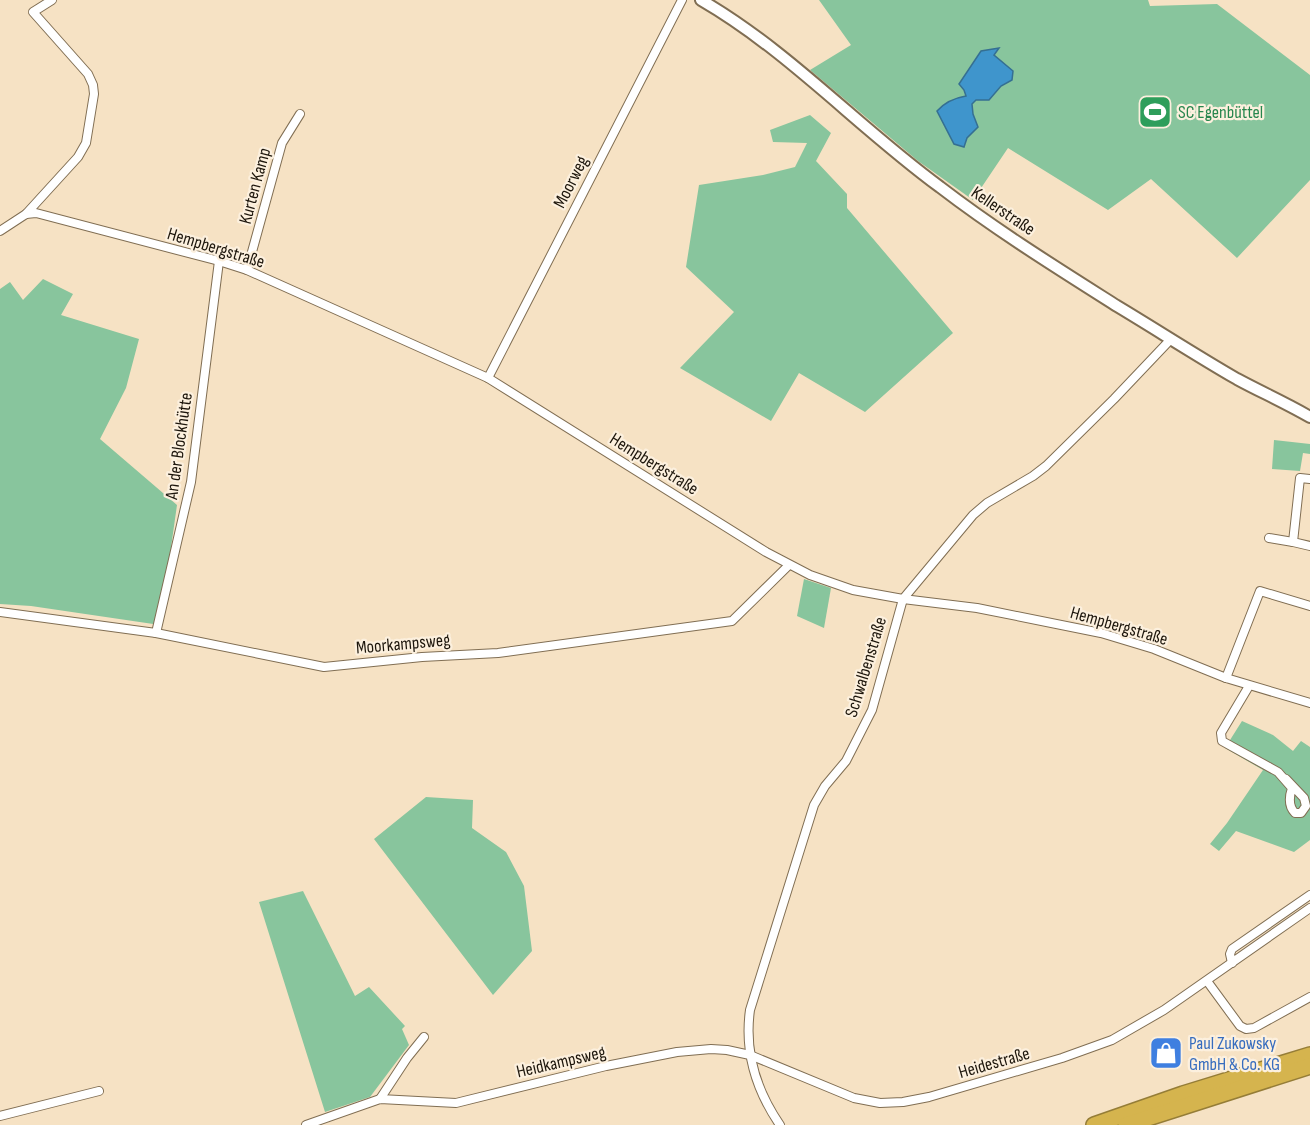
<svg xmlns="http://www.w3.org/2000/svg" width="1310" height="1125" font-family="'Sofia Sans Condensed',sans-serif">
<rect width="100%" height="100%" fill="#f6e2c4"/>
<g fill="#88c59d">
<path d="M819 0H1148L1150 6 1217 4 1310 75V180L1237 258 1151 179 1108 210 1008 148 973 200 918 161 810 70 851 45Z"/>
<path d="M810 115 831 133 816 161 847 194V208L953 333 865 412 799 373 771 421 680 368 734 312 686 267 699 185 763 175 795 167 807 143 773 142 770 130Z"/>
<path d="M43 279 73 294 61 315 139 339 126 388 100 439 177 505 160 625 31 606 0 604V289L10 282 23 300Z"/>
<path d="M1274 440 1310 444V454L1303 453 1300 471 1272 469Z"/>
<path d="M804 579 831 588 824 628 797 616Z"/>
<path d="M1242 721 1273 735 1293 751 1301 741 1310 747V840L1294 852 1236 831 1219 851 1210 844 1227 823 1263 770 1225 748Z"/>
<path d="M426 797 473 800 472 828 506 852 524 886 532 951 493 995 374 839Z"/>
<path d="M303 891 355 996 369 987 405 1026 402 1029 409 1045 370 1097 325 1112 259 902Z"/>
</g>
<path fill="#3f95cc" stroke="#356f92" stroke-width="1.5" d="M999 48 994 55 1013 71 1012 80 1001 86 989 100H976L972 104 973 114 978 127 967 138 964 147 954 144 937 111C945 102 954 98 966 96L964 90 959 84 981 51Z"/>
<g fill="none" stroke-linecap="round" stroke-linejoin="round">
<defs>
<g id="minor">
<path d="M26 214 78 157 86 143 94 94 93 85 88 74 33 12 52 0"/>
<path d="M0 231 26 214 36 213 219 261 247 270 488 378 766 552 810 575 853 590 903 599 977 608 1101 633 1154 649 1226 678 1310 703"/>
<path d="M247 270 282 143 300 114"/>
<path d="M488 378 682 0"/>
<path d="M1310 479 1300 478 1293 542 1310 546"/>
<path d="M1269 538 1293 542"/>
<path d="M0 612 156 633 324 667 422 657 498 653 732 621 789 565"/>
<path d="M156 633 191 482 219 261"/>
<path d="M1226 678 1260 591 1310 606"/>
<path d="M1249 686 1221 733 1222 741 1278 772 1292 788C1289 797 1288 806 1295 813H1301L1306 806 1304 798 1286 779"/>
<path d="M1232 963 1230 954 1232 949 1310 895"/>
<path d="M1207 981 1240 1026 1246 1029 1254 1028 1310 997"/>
<path d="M380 1099 407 1058 424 1037"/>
<path d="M0 1116 99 1091"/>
<path d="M306 1125 380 1099 456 1103 606 1066 677 1052 711 1049 727 1050 750 1055 854 1098 880 1103 903 1102 929 1097 1062 1058 1112 1040 1164 1010 1310 908"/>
<path d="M780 1125C756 1090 744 1053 750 1010L814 805 825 786 846 761 872 710 903 599 973 515 987 503 1033 476 1046 466 1114 399 1171 339"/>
</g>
<path id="secondary" d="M701 0C789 51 858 127 940 187 996 230 1057 268 1117 306 1157 330 1197 356 1237 379 1261 392 1286 403 1310 417"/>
<g id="motorway">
<path d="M1094 1125 1183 1094 1310 1055"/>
<path d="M1126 1125 1310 1066"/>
</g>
</defs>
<use href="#minor" stroke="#806e53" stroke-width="10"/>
<use href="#secondary" stroke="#806e53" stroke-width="14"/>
<use href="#motorway" stroke="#957d37" stroke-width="18"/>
<use href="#minor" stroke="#fff" stroke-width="8"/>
<use href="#secondary" stroke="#fff" stroke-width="10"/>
<use href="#motorway" stroke="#d5b44e" stroke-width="15"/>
</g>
<defs>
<symbol id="stadium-square" viewBox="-11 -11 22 22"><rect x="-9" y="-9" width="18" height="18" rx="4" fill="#2e9e5b" stroke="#fcf0de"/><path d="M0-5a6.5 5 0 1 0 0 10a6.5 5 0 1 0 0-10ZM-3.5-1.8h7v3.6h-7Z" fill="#fff"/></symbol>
<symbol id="shop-square" viewBox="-11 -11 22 22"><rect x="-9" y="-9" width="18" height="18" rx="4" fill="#3f7fe0" stroke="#fcf0de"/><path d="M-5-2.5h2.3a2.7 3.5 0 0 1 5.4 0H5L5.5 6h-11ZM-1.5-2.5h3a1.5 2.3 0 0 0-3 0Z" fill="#fff"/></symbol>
</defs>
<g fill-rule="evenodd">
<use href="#stadium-square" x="1136" y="93" width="38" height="38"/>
<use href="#shop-square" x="1147" y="1034" width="38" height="38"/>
</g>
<g text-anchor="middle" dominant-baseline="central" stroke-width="4.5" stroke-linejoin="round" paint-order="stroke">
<g font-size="18" fill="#27864d" stroke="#fcf0de" text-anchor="start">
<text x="1178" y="112">SC Egenbüttel</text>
</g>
<g font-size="18" fill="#1d160c" stroke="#fcf0de">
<text transform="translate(571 182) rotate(-63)">Moorweg</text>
<text transform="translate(255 186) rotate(-75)">Kurten Kamp</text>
<text transform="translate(1003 211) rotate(34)">Kellerstraße</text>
<text transform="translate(216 248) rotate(17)">Hempbergstraße</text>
<text transform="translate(179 446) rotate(-82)">An der Blockhütte</text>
<text transform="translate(654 464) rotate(32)">Hempbergstraße</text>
<text transform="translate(1119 626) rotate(16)">Hempbergstraße</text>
<text transform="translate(403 644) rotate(-5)">Moorkampsweg</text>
<text transform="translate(866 667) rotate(-73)">Schwalbenstraße</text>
<text transform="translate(561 1062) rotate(-13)">Heidkampsweg</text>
<text transform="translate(994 1063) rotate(-16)">Heidestraße</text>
</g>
<g font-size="18" fill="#366cbe" stroke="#fcf0de" text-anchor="start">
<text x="1189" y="1043">Paul Zukowsky<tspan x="1189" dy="21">GmbH &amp; Co. KG</tspan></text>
</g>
</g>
</svg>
